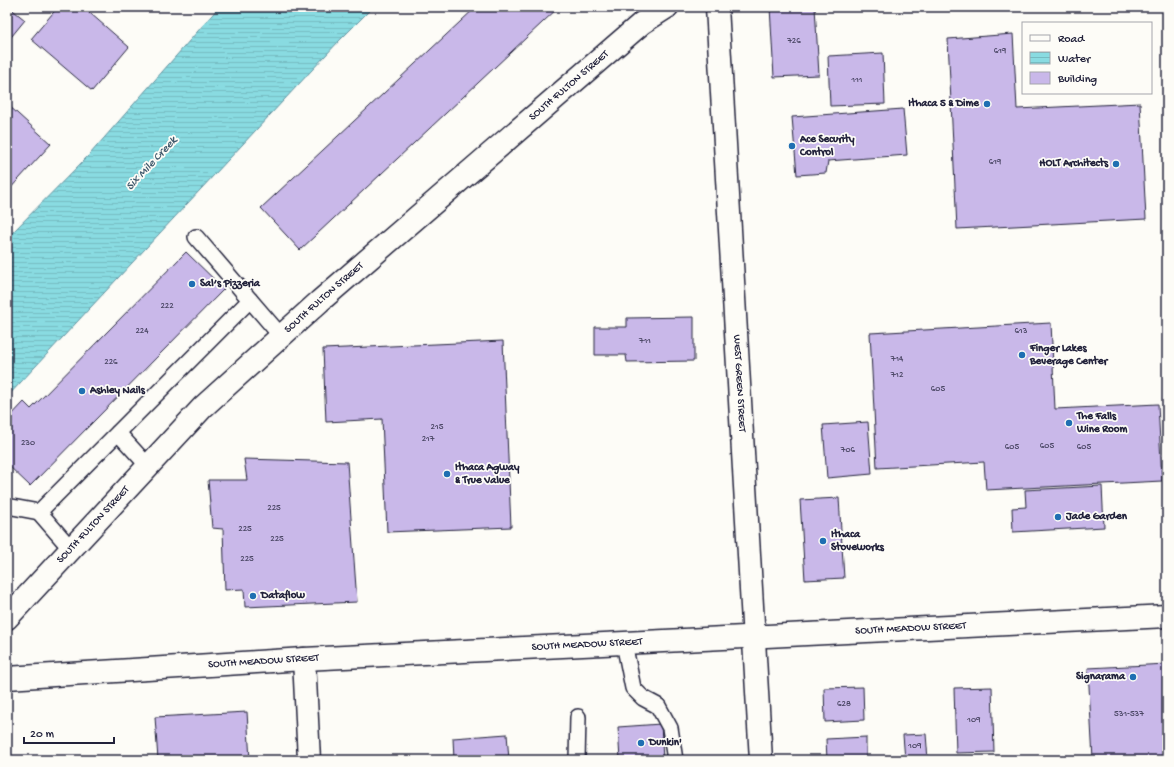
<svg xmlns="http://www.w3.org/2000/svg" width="1174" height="767" font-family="'Gochi Hand',sans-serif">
<defs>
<pattern id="water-rules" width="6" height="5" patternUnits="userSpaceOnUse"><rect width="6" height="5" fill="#89dbe1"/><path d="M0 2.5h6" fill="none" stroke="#76bcc2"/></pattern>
</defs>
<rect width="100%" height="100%" fill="#fdfcf7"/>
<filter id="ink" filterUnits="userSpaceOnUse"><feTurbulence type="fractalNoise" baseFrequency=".025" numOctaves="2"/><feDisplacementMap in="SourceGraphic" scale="8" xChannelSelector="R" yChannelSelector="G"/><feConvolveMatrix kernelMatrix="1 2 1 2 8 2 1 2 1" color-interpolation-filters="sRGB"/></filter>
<g filter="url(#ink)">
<path fill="url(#water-rules)" stroke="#60919f" d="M219 7H373L339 41 7 397V238L90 154Z"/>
<g fill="#c9b8e9" stroke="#22223b">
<path d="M7 7H9L25 20 7 42Z"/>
<path d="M58 7H83L129 47 92 91 31 39Z"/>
<path d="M476 7H559L300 250 261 208Z"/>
<path d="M770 7H815L819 75 774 77Z"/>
<path d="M1013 34 1017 109 1140 103 1146 219 957 229 948 39Z"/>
<path d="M883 53 885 104 830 106 828 56Z"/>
<path d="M7 104 51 144 7 192Z"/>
<path d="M903 109 907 155 828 161 826 173 797 175 792 117Z"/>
<path d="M186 252 224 289 30 486 7 464V420L24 402 31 409Z"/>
<path d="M694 317V361L627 362 626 355H595V327H627V318Z"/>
<path d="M1051 323 1055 409 1158 404 1162 481 986 490 984 462 877 468 870 333Z"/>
<path d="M503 341 511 527 387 532 382 419 326 422 323 349Z"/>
<path d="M868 422 872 474 827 478 823 425Z"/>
<path d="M244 459 347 462 357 602 245 607 244 589 225 590 223 529 212 528 208 480H247Z"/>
<path d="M1102 486 1104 527 1013 532 1012 508 1026 507 1025 490Z"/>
<path d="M839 498 844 578 805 580 800 500Z"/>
<path d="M1167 664V760H1093L1088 668Z"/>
<path d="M863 687 864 720 825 722 824 688Z"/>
<path d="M992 687 994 752 956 753 954 688Z"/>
<path d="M247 712 250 760H158L155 717Z"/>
<path d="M661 724 663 760H620L618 727Z"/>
<path d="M507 734 509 760H454L453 738Z"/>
<path d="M926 734 928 760H905L903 735Z"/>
<path d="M866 737V760H827L826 739Z"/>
</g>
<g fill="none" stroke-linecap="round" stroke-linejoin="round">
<defs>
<g id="service">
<path d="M196 237 281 336"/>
<path d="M118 433 148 466"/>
<path d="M7 506 39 512 250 300"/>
<path d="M39 512 71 549"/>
<path d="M624 643 633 688 643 698 658 706 670 728 675 760"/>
<path d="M577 760 578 717"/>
</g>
<path id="minor" d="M304 659 309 760"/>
<g id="trunk">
<path id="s1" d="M717 7 761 760"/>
<path id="s2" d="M7 618 203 407 320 301 642 23 667 7"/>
<path id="s3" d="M7 678 304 659 1167 616"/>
</g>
</defs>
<use href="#service" stroke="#22223b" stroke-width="18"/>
<use href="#minor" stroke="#22223b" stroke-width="25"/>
<use href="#trunk" stroke="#22223b" stroke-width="25"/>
<use href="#service" stroke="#fdfcf7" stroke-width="15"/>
<use href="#minor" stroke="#fdfcf7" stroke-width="22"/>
<use href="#trunk" stroke="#fdfcf7" stroke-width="22"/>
</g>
</g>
<g fill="#1f6fb2" stroke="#fdfcf7" stroke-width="1.5">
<circle cx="987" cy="104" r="4"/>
<circle cx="792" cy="146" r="4"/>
<circle cx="1116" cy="164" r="4"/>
<circle cx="192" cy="284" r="4"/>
<circle cx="1022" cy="355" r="4"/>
<circle cx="82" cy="391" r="4"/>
<circle cx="1069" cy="423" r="4"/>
<circle cx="447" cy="474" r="4"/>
<circle cx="1058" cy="517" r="4"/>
<circle cx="823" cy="541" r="4"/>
<circle cx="253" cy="596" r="4"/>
<circle cx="1133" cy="677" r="4"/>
<circle cx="641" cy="743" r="4"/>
</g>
<g text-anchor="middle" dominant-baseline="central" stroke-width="3.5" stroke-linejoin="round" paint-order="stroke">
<g font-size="9" fill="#4c4866">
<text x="794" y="41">726</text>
<text x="1000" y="51">619</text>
<text x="857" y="80">111</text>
<text x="995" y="162">619</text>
<text x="167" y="306">222</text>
<text x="142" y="331">224</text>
<text x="1021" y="331">613</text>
<text x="645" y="341">711</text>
<text x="897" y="359">714</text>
<text x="111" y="362">226</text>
<text x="897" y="375">712</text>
<text x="938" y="389">605</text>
<text x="437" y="427">215</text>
<text x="428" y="439">217</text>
<text x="28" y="443">230</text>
<text x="1047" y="446">605</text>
<text x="1012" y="447">605</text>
<text x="1084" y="447">605</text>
<text x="848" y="450">706</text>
<text x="274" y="508">225</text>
<text x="245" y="529">225</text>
<text x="277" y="539">225</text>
<text x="247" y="559">225</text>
<text x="844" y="704">628</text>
<text x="1129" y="714">531-537</text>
<text x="974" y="720">109</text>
<text x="915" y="746">109</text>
</g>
<g font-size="11" fill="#22223b" stroke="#fdfcf7">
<text stroke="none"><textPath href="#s2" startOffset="775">SOUTH FULTON STREET</textPath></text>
<text stroke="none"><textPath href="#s2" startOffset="451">SOUTH FULTON STREET</textPath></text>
<text stroke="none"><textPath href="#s1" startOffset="377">WEST GREEN STREET</textPath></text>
<text stroke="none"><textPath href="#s2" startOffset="127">SOUTH FULTON STREET</textPath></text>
<text stroke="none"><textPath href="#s3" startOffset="905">SOUTH MEADOW STREET</textPath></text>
<text stroke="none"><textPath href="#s3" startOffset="581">SOUTH MEADOW STREET</textPath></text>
<text stroke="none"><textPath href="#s3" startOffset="257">SOUTH MEADOW STREET</textPath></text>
</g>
<g font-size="11" font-weight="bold" fill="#22223b" stroke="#fdfcf7" text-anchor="start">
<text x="979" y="104" text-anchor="end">Ithaca 5 &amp; Dime</text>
<text x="800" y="140">Ace Security<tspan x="800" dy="13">Control</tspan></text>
<text x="1108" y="164" text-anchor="end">HOLT Architects</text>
<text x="200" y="284">Sal’s Pizzeria</text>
<text x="1030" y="349">Finger Lakes<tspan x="1030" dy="13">Beverage Center</tspan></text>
<text x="90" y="391">Ashley Nails</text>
<text x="1077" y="417">The Falls<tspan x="1077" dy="13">Wine Room</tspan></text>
<text x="455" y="468">Ithaca Agway<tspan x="455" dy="13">&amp; True Value</tspan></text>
<text x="1066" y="517">Jade Garden</text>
<text x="831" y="535">Ithaca<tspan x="831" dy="13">Stoveworks</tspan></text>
<text x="261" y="596">Dataflow</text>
<text x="1125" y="677" text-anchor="end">Signarama</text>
<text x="649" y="743">Dunkin'</text>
</g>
<g font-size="12" font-style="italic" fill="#415a6d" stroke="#fdfcf7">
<text transform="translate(152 164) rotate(-47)">Six Mile Creek</text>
</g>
</g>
<rect width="1174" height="767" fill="none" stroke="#fdfcf7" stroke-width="24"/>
<rect x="12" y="12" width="1150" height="743" fill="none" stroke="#22223b" stroke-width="1.5" filter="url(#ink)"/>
<rect x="1022" y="22" width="130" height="72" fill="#fdfcf7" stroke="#a5a5ac"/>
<rect x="1030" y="35" width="20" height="6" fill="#fdfcf7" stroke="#a5a5ac"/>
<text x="1058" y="42" font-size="12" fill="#22223b">Road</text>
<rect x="1030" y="52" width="20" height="12" fill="url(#water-rules)" stroke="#a5a5ac"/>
<text x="1058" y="62" font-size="12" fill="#22223b">Water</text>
<rect x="1030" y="72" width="20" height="12" fill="#c9b8e9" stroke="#a5a5ac"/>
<text x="1058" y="82" font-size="12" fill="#22223b">Building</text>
<path d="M24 737v6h90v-6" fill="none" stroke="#22223b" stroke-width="2"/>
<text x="30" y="737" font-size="12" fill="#22223b" stroke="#fdfcf7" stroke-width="3" paint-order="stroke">20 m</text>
</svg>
